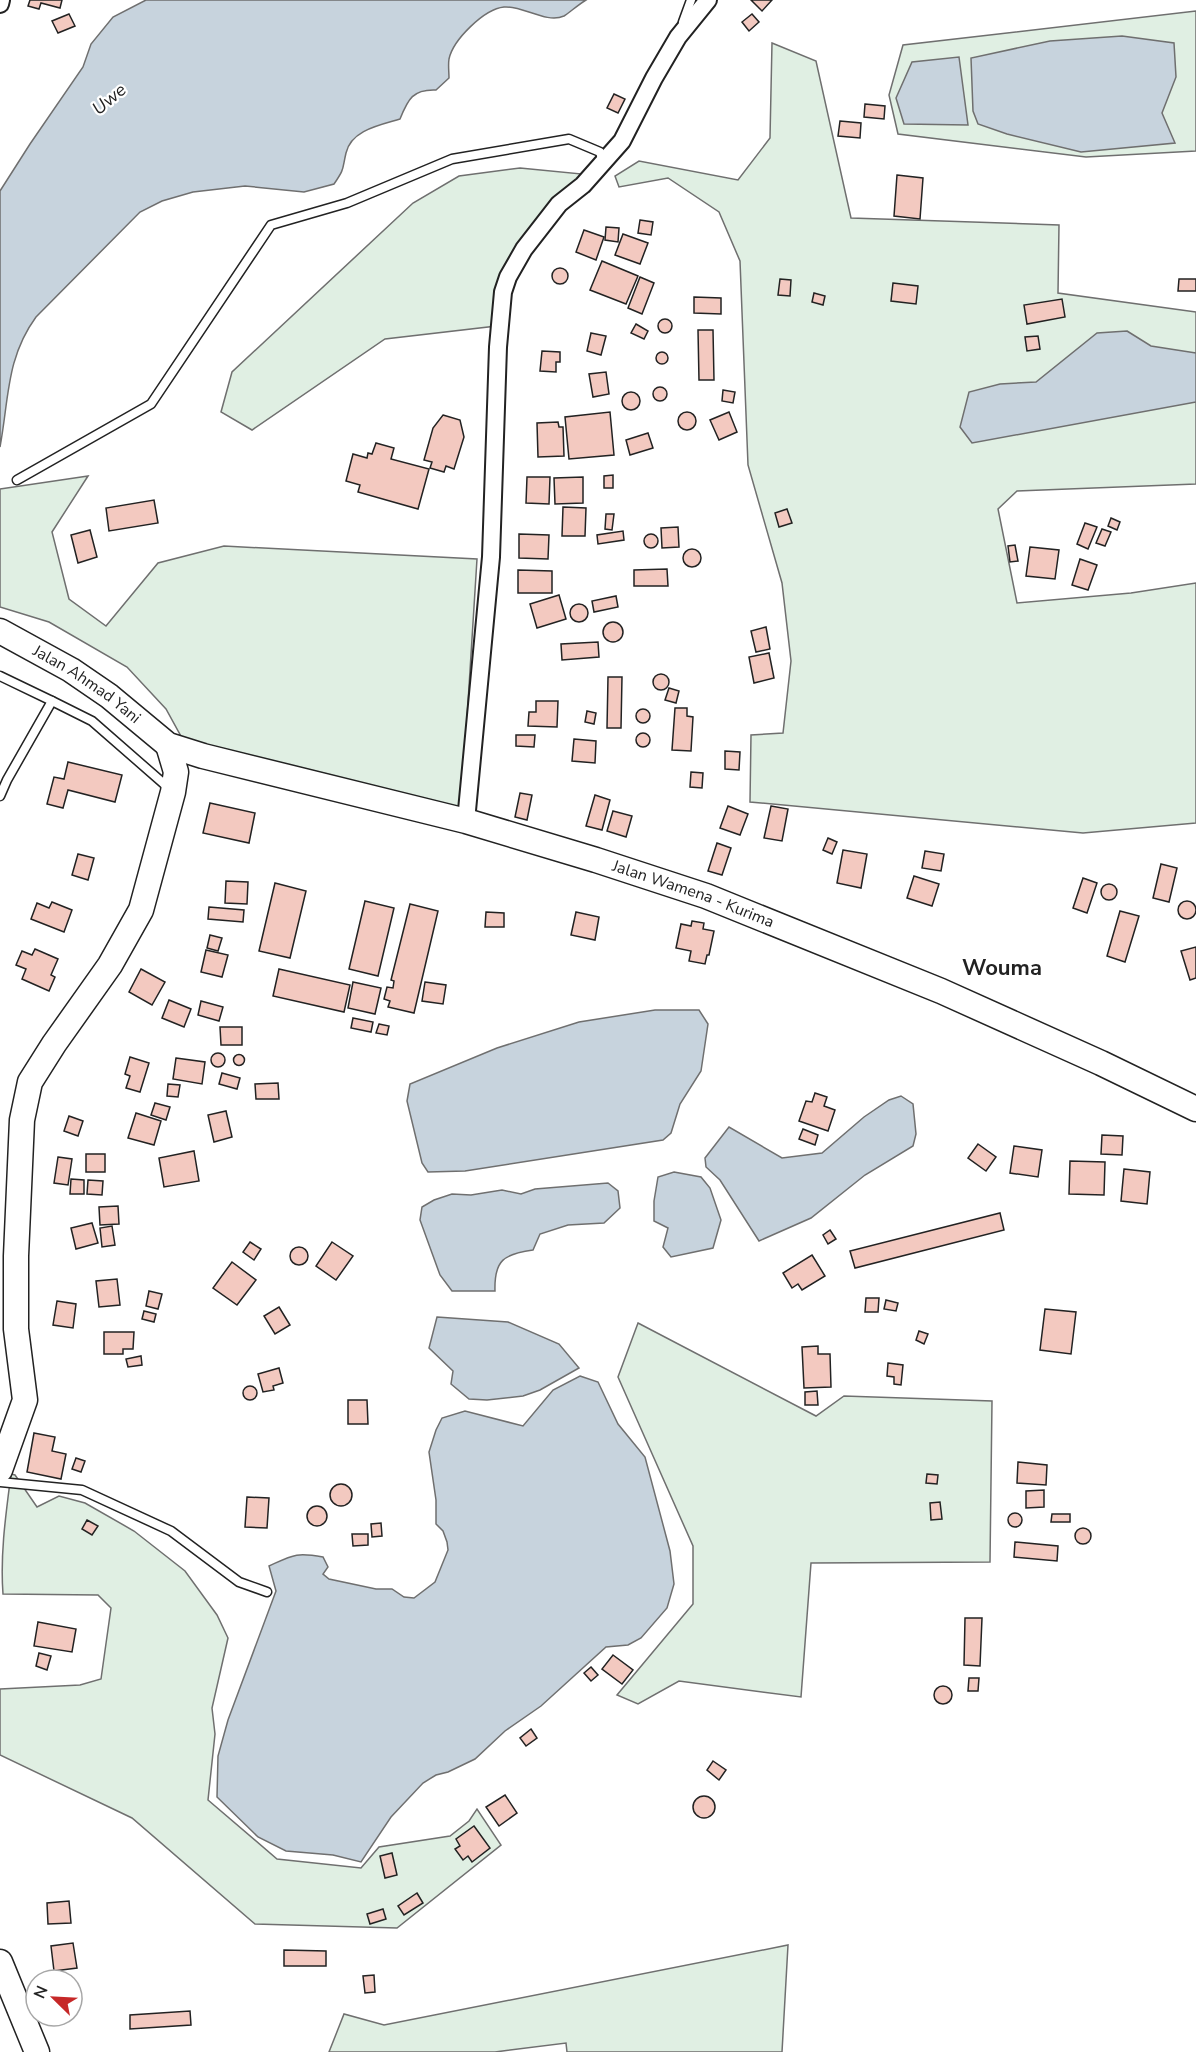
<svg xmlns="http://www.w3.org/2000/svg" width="1196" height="2052" font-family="'Nunito Sans',sans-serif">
<rect width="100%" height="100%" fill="#fff"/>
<g fill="#e0efe3" stroke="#6f6f6f" stroke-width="1.5">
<path d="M1196 11V151L1086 157 898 134 889 95 903 45Z"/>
<path d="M772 43 816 61 851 218 1059 225 1058 293 1196 312V484L1017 491 998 509 1017 603 1131 593 1196 583V823L1083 833 750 802 751 735 783 733 791 661 782 583 748 465 740 261 719 212 668 178 619 187 615 176 639 161 738 180 770 138Z"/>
<path d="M520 168 582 174 555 203 511 269 505 325 385 339 252 430 221 412 232 372 413 203 459 176Z"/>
<path d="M88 476 52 532 69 599 106 626 158 563 224 546 477 559 461 814 182 738 166 709 127 667 49 622 0 607V489Z"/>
<path d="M638 1323 816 1416 844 1396 992 1401 990 1562 811 1563 801 1697 679 1681 638 1704 617 1695 693 1604V1546L618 1377Z"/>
<path d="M11 1474 15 1475 37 1507 59 1496 85 1503 134 1531 185 1571 217 1615 228 1638 212 1708 215 1734 208 1800 277 1859 361 1868 379 1847 450 1836 469 1821 477 1809 501 1845 397 1928 255 1924 132 1818 0 1755V1689L80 1685 101 1679 111 1608 98 1595 3 1594C0 1554 6 1513 11 1474Z"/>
<path d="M788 1945 782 2052H567L566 2043 495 2052H329L344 2014 384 2025Z"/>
</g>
<g fill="#c7d3dd" stroke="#6f6f6f" stroke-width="1.5">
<path d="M146 0H586C579 4 569 13 564 16 546 24 522 5 504 7 484 9 453 40 449 59 448 65 449 72 449 78L436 90C413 89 408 99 400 119 380 125 351 130 346 153 342 170 345 168 334 184L304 192 245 186 193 192 162 201 140 212 36 317C6 358 9 399 0 447V191L30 144 83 67 91 44 113 17Z"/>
<path d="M1122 36 1174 43 1176 77 1162 113 1175 143 1081 152 1007 134 978 124 973 111 971 58 1050 41Z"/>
<path d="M959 57 968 125 904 124 896 98 912 62Z"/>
<path d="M1127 331 1151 346 1196 353V402L972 443 960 427 969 392 1000 384 1036 382 1097 333Z"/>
<path d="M655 1010H699L708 1024 701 1071 680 1104 671 1133 663 1140 465 1171 428 1172 422 1163 407 1101 410 1084 497 1048 579 1022Z"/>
<path d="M901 1096 913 1104 916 1134 913 1146 865 1175 811 1218 759 1241 720 1180 706 1167 705 1158 729 1127 782 1158 822 1153 864 1117 889 1100Z"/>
<path d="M674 1172 701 1177 710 1188 721 1220 713 1248 671 1257 663 1247 668 1228 654 1221V1201L658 1177Z"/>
<path d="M608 1183 618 1191 620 1208 604 1223 568 1225 540 1234 533 1250C504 1254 494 1260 495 1291H452L440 1275 420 1220 422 1207 434 1200 452 1194 471 1195 502 1190 521 1194 535 1189Z"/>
<path d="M437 1317 508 1322 559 1344 579 1368 540 1390 523 1396 487 1400 469 1399 451 1384 453 1371 429 1348Z"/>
<path d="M580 1376 598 1382 618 1424 645 1457 670 1551 674 1584 667 1608 641 1638 628 1645 606 1647 541 1706 505 1731 475 1759 448 1772 436 1775 423 1783 391 1817 361 1862 333 1855 286 1851 258 1837 217 1797 218 1756 228 1720 276 1591 269 1566C293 1555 296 1552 323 1557L328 1567 323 1574 329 1579 376 1589H392L404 1597 414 1598 435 1582 448 1550 447 1542 443 1531 436 1524V1500L429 1452 436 1430 442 1418 465 1411 523 1426 553 1390Z"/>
</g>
<g fill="#f3c9c0" stroke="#222" stroke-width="1.5">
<path d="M30 0H62L60 8 41 3 39 9 28 6Z"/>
<path d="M751 0H772L762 11Z"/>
<path d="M69 14 75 26 58 33 52 21Z"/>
<path d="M752 14 759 22 749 31 742 22Z"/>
<path d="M614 94 625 99 618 113 607 108Z"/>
<path d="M865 104 885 106 884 119 864 117Z"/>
<path d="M840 121 861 123 860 138 838 136Z"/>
<path d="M897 175 923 178 920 219 894 216Z"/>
<path d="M640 220 653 222 651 235 638 233Z"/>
<path d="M606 227 619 228 618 242 605 240Z"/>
<path d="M584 230 604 237 596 260 576 252Z"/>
<path d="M623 234 648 243 640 264 615 255Z"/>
<path d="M602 261 638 276 626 304 590 290Z"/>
<circle cx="560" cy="276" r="8"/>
<path d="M640 277 654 283 642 314 628 308Z"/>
<path d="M780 279 791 280 790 296 778 295Z"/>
<path d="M1179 279H1196V291H1178Z"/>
<path d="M893 283 918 286 916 304 891 301Z"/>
<path d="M814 293 825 296 823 305 812 302Z"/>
<path d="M694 297 721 298V314L694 313Z"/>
<path d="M1062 299 1065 317 1027 324 1024 305Z"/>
<circle cx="665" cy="326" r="7"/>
<path d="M636 324 648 331 644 339 631 333Z"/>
<path d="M698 330H713L714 380H699Z"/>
<path d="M591 333 606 336 601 355 587 351Z"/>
<path d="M1038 336 1040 349 1027 351 1025 337Z"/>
<path d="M542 351 560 352V362H556V372L540 371Z"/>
<circle cx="662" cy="358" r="6"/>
<path d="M606 372 609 394 593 397 589 374Z"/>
<circle cx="660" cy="394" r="7"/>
<path d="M723 390 735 392 733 403 722 401Z"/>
<circle cx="631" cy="401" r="9"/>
<path d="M610 412 614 455 569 459 565 417Z"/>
<path d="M729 412 737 432 719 440 710 420Z"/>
<circle cx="687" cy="421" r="9"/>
<path d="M443 415 460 420 464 437 454 469 446 466 444 472 430 468 432 462 424 460 433 428Z"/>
<path d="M558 422 559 427H563L564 456 538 457 537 423Z"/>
<path d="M648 433 653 448 630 455 626 440Z"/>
<path d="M376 443 394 448 391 459 429 469 418 509 358 492 360 485 346 481 353 454 367 458 368 453 372 454Z"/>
<path d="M613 475V488H604V476Z"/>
<path d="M527 477H550L549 504 526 503Z"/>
<path d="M583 477V503L555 504 554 478Z"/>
<path d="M154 500 158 523 109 531 106 508Z"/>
<path d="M563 507 586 508 585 536H562Z"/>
<path d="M787 509 792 523 779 527 775 513Z"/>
<path d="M606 514H614L612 530 605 529Z"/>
<path d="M1111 518 1120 522 1117 530 1108 526Z"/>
<path d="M1085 523 1097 527 1088 549 1077 544Z"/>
<path d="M678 527 679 547 662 548 661 528Z"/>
<path d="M1102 529 1111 532 1105 546 1096 543Z"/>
<path d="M90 530 97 557 78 563 71 535Z"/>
<path d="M623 531 624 540 598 544 597 535Z"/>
<path d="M519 534 549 535 548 559 519 558Z"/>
<circle cx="651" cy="541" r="7"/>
<path d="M1015 545 1018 561 1010 562 1008 546Z"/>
<path d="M1030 547 1059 550 1055 579 1026 576Z"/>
<circle cx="692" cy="558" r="9"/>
<path d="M1080 559 1097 565 1088 590 1072 585Z"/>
<path d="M667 569 668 586H634V570Z"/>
<path d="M518 570 552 571V593H518Z"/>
<path d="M559 595 566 619 537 628 530 604Z"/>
<path d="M616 596 618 607 594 612 592 601Z"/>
<circle cx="579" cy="613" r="9"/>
<circle cx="613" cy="632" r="10"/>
<path d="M766 627 770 649 756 652 751 631Z"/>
<path d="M598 642 599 657 562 660 561 644Z"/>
<path d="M769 653 774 678 754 683 749 657Z"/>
<circle cx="661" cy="682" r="8"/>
<path d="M608 677H622L621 728H607Z"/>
<path d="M669 688 679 691 676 703 665 700Z"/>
<path d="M536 701H558L557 727 528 726 529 712H536Z"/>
<path d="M675 708H687V716L693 717 691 751 672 750Z"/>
<circle cx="643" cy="716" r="7"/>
<path d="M587 711 596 713 594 724 585 722Z"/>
<circle cx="643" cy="740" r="7"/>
<path d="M516 735H535L534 747 516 746Z"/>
<path d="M574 739 596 741 595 763 572 761Z"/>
<path d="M725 751 740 752 739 770 725 769Z"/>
<path d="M68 762 122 775 115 802 68 790 63 808 47 804 54 777 64 779Z"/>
<path d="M691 772 703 773 702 788 690 787Z"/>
<path d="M520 793 532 795 527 820 515 817Z"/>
<path d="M595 795 610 800 602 830 586 826Z"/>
<path d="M210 803 255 813 249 843 203 833Z"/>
<path d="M728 806 748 814 740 835 720 828Z"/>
<path d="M771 806 788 809 782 841 764 838Z"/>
<path d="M613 811 632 816 626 837 607 831Z"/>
<path d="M828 838 837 842 832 854 823 850Z"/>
<path d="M717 843 731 848 722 875 708 871Z"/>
<path d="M843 850 867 854 861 888 837 883Z"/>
<path d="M925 851 944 854 941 871 922 868Z"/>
<path d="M78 854 94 858 88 880 72 875Z"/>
<path d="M1161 864 1177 868 1169 902 1153 898Z"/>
<path d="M914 876 939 884 932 906 907 898Z"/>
<path d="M1083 878 1097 883 1087 913 1073 908Z"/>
<path d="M226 881 248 882 247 904 225 903Z"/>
<path d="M275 883 306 891 290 958 259 951Z"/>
<circle cx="1109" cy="892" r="8"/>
<path d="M365 901 394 908 378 976 349 969Z"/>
<circle cx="1187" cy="910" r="9"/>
<path d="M52 902 72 910 64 932 31 919 37 903 49 908Z"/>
<path d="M410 904 438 911 414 1013 388 1007 390 1001 384 999 387 987 393 988 394 981 391 980Z"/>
<path d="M209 907 244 910 243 922 208 919Z"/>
<path d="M1120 911 1139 916 1125 962 1107 956Z"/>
<path d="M486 912 504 913V927H485Z"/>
<path d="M576 912 599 917 595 940 571 935Z"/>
<path d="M692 921 704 923 703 929 714 931 709 955H707L705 964 689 961 691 951 676 948 681 924 691 926Z"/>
<path d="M210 935 222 938 218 951 207 948Z"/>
<path d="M1196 947V978L1190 980 1181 951Z"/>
<path d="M35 949 58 959 51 975 55 977 49 991 22 979 26 969 16 965 22 951 32 955Z"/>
<path d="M206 950 228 955 222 977 201 972Z"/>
<path d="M141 969 165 982 152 1005 129 992Z"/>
<path d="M279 969 350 985 344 1012 273 996Z"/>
<path d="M353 982 381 988 375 1014 348 1008Z"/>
<path d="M425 982 446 985 443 1004 422 1001Z"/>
<path d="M169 1000 191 1009 184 1027 162 1018Z"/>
<path d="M201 1001 223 1007 219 1021 198 1015Z"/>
<path d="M353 1018 373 1022 371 1032 351 1028Z"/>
<path d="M379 1024 389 1026 387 1035 376 1033Z"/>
<path d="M220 1027H242V1045H221Z"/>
<circle cx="218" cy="1060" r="7"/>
<circle cx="239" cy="1060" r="5.5"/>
<path d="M130 1057 149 1063 140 1092 126 1088 130 1076 125 1074Z"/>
<path d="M176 1058 205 1062 202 1084 173 1079Z"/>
<path d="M222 1073 240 1078 237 1089 219 1084Z"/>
<path d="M278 1083 279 1099H256L255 1084Z"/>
<path d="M168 1084 180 1085 178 1097 167 1096Z"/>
<path d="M815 1093 827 1097 824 1106 835 1110 828 1131 799 1121 806 1101 812 1102Z"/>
<path d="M155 1103 170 1107 166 1120 151 1115Z"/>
<path d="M226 1111 232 1137 214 1142 208 1115Z"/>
<path d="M136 1113 161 1121 154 1145 128 1138Z"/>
<path d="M69 1116 83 1121 78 1136 64 1131Z"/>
<path d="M803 1129 818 1135 815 1145 799 1139Z"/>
<path d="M1102 1135 1123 1136 1122 1155 1101 1154Z"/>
<path d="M978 1144 996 1157 986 1171 968 1158Z"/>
<path d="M1014 1146 1042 1150 1038 1177 1010 1173Z"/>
<path d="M194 1151 199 1181 164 1187 159 1158Z"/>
<rect x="86" y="1154" width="19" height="18"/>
<path d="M58 1157 72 1159 68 1185 54 1183Z"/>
<path d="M1070 1161 1105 1162 1104 1195 1069 1194Z"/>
<path d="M1124 1169 1150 1172 1147 1204 1121 1201Z"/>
<path d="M71 1179 84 1180V1194H70Z"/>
<path d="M88 1180 103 1181 102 1195 87 1194Z"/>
<path d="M118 1206 119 1224 100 1225 99 1207Z"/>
<path d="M1000 1213 1004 1230 855 1268 850 1251Z"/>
<path d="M92 1223 98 1243 76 1249 71 1228Z"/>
<path d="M112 1226 115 1245 102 1247 100 1228Z"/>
<path d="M830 1230 836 1239 828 1244 823 1235Z"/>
<path d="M250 1242 261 1249 254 1260 243 1252Z"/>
<path d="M332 1242 353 1256 336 1280 316 1266Z"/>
<circle cx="299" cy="1256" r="9"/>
<path d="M812 1255 825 1276 802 1290 798 1284 792 1288 783 1273Z"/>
<path d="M232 1262 256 1280 237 1305 213 1288Z"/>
<path d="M117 1279 120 1305 99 1307 96 1281Z"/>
<path d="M149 1291 162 1294 158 1309 146 1306Z"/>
<path d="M866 1298H879L878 1312H865Z"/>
<path d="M886 1300 898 1303 896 1311 884 1309Z"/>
<path d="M57 1301 76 1304 73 1328 53 1325Z"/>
<path d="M279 1307 290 1325 275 1334 264 1316Z"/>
<path d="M1045 1309 1076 1312 1071 1354 1040 1350Z"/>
<path d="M144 1311 156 1314 154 1322 142 1319Z"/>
<path d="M919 1331 928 1334 924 1344 916 1340Z"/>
<path d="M104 1332H134L133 1349H123V1354H104Z"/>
<path d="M818 1346V1354H830L831 1387 804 1388 802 1347Z"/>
<path d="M141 1356 142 1365 128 1367 126 1359Z"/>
<path d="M888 1363 903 1365 901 1385 894 1384V1377L887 1376Z"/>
<path d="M279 1368 283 1383 273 1386 274 1390 263 1392 258 1374Z"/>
<circle cx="250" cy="1393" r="7"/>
<path d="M817 1391 818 1405H805V1392Z"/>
<path d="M348 1400H367L368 1424H348Z"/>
<path d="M34 1433 55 1437 52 1451 66 1454 61 1479 27 1472Z"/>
<path d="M76 1458 85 1461 81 1472 72 1469Z"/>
<path d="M1018 1462 1047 1465 1046 1485 1017 1483Z"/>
<path d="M927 1474 938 1475 937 1484 926 1483Z"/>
<circle cx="341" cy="1495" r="11"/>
<path d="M1044 1490V1507L1026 1508V1491Z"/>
<path d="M247 1497 269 1498 267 1528 245 1527Z"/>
<path d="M940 1502 942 1519 931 1520 930 1503Z"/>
<circle cx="317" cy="1516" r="10"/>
<circle cx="1015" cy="1520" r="7"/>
<path d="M1052 1514H1070V1522H1051Z"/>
<path d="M87 1520 98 1526 92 1535 82 1529Z"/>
<path d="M381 1523 382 1536 372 1537 371 1524Z"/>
<circle cx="1083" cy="1536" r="8"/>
<path d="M352 1534H368V1545L353 1546Z"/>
<path d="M1015 1542 1058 1546 1057 1561 1014 1557Z"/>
<path d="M965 1618H982L980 1666 964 1665Z"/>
<path d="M38 1622 76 1629 72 1652 34 1646Z"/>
<path d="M39 1653 51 1656 47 1670 36 1666Z"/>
<path d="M613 1655 633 1670 622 1684 602 1669Z"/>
<path d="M591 1667 598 1675 591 1681 584 1673Z"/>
<path d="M969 1678H979L978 1691H968Z"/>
<circle cx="943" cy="1695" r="9"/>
<path d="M531 1729 537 1738 526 1746 520 1738Z"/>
<path d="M713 1761 726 1770 719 1780 707 1770Z"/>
<path d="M505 1795 517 1813 499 1826 486 1807Z"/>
<circle cx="704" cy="1807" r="11"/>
<path d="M474 1826 490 1848 472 1862 468 1856 463 1860 455 1849 460 1846 456 1839Z"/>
<path d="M392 1853 397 1875 385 1878 380 1856Z"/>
<path d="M417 1893 423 1903 404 1915 398 1906Z"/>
<path d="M69 1901 71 1923 48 1924 47 1903Z"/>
<path d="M383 1909 386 1919 370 1924 367 1914Z"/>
<path d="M73 1943 77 1968 54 1971 51 1946Z"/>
<path d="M284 1950 326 1951V1966H284Z"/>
<path d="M374 1975 375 1992 365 1993 363 1976Z"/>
<path d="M190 2011 191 2025 130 2029V2015Z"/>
</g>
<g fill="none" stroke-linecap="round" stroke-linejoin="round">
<defs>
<g id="lane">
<path d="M683 22 691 0"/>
<path d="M17 480 151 404 271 225 347 203 452 159 569 139 600 152 603 163"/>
<path d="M0 676 52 701"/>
<path d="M0 796 7 780 52 701 92 721 171 790"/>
<path d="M0 1482 82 1490 171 1531 239 1582 267 1592"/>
</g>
<g id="street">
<path d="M0 4 1 0"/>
<path d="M466 821 491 557 498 347 503 292 508 277 524 249 559 204 583 185 622 141 654 78 678 37 708 0"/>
</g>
<g id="secondary">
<path id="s1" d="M0 631 71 670 109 696 168 745 203 756 466 821 596 860 706 896 941 991 1101 1063 1196 1109"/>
<path d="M0 1470 25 1400 16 1329V1256L22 1120 30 1082 54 1044 110 965 141 910 173 792 176 772 168 745"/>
<path d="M0 1962 37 2052"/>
</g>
</defs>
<use href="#lane" stroke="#222" stroke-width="11"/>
<use href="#street" stroke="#222" stroke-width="20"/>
<use href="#secondary" stroke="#222" stroke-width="27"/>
<use href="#lane" stroke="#fff" stroke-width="8"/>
<use href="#street" stroke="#fff" stroke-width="16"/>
<use href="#secondary" stroke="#fff" stroke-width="24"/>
</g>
<g text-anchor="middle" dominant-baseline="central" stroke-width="4.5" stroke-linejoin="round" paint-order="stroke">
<g font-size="16" fill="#222" stroke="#fff">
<text stroke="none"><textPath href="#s1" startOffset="102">Jalan Ahmad Yani</textPath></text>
<text stroke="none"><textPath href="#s1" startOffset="750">Jalan Wamena - Kurima</textPath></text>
</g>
<g font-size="18" font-style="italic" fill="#222" stroke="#fff">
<text transform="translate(109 99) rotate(-40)">Uwe</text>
</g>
<g font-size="22" font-weight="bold" fill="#222" stroke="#fff">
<text x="1002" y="968">Wouma</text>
</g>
</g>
<g transform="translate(54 1998) rotate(294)"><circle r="28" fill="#ffffff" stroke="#a7a7a7" stroke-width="1.5"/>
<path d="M0-4.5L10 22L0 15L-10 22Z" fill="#c62828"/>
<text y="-9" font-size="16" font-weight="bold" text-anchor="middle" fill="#222222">N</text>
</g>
</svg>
